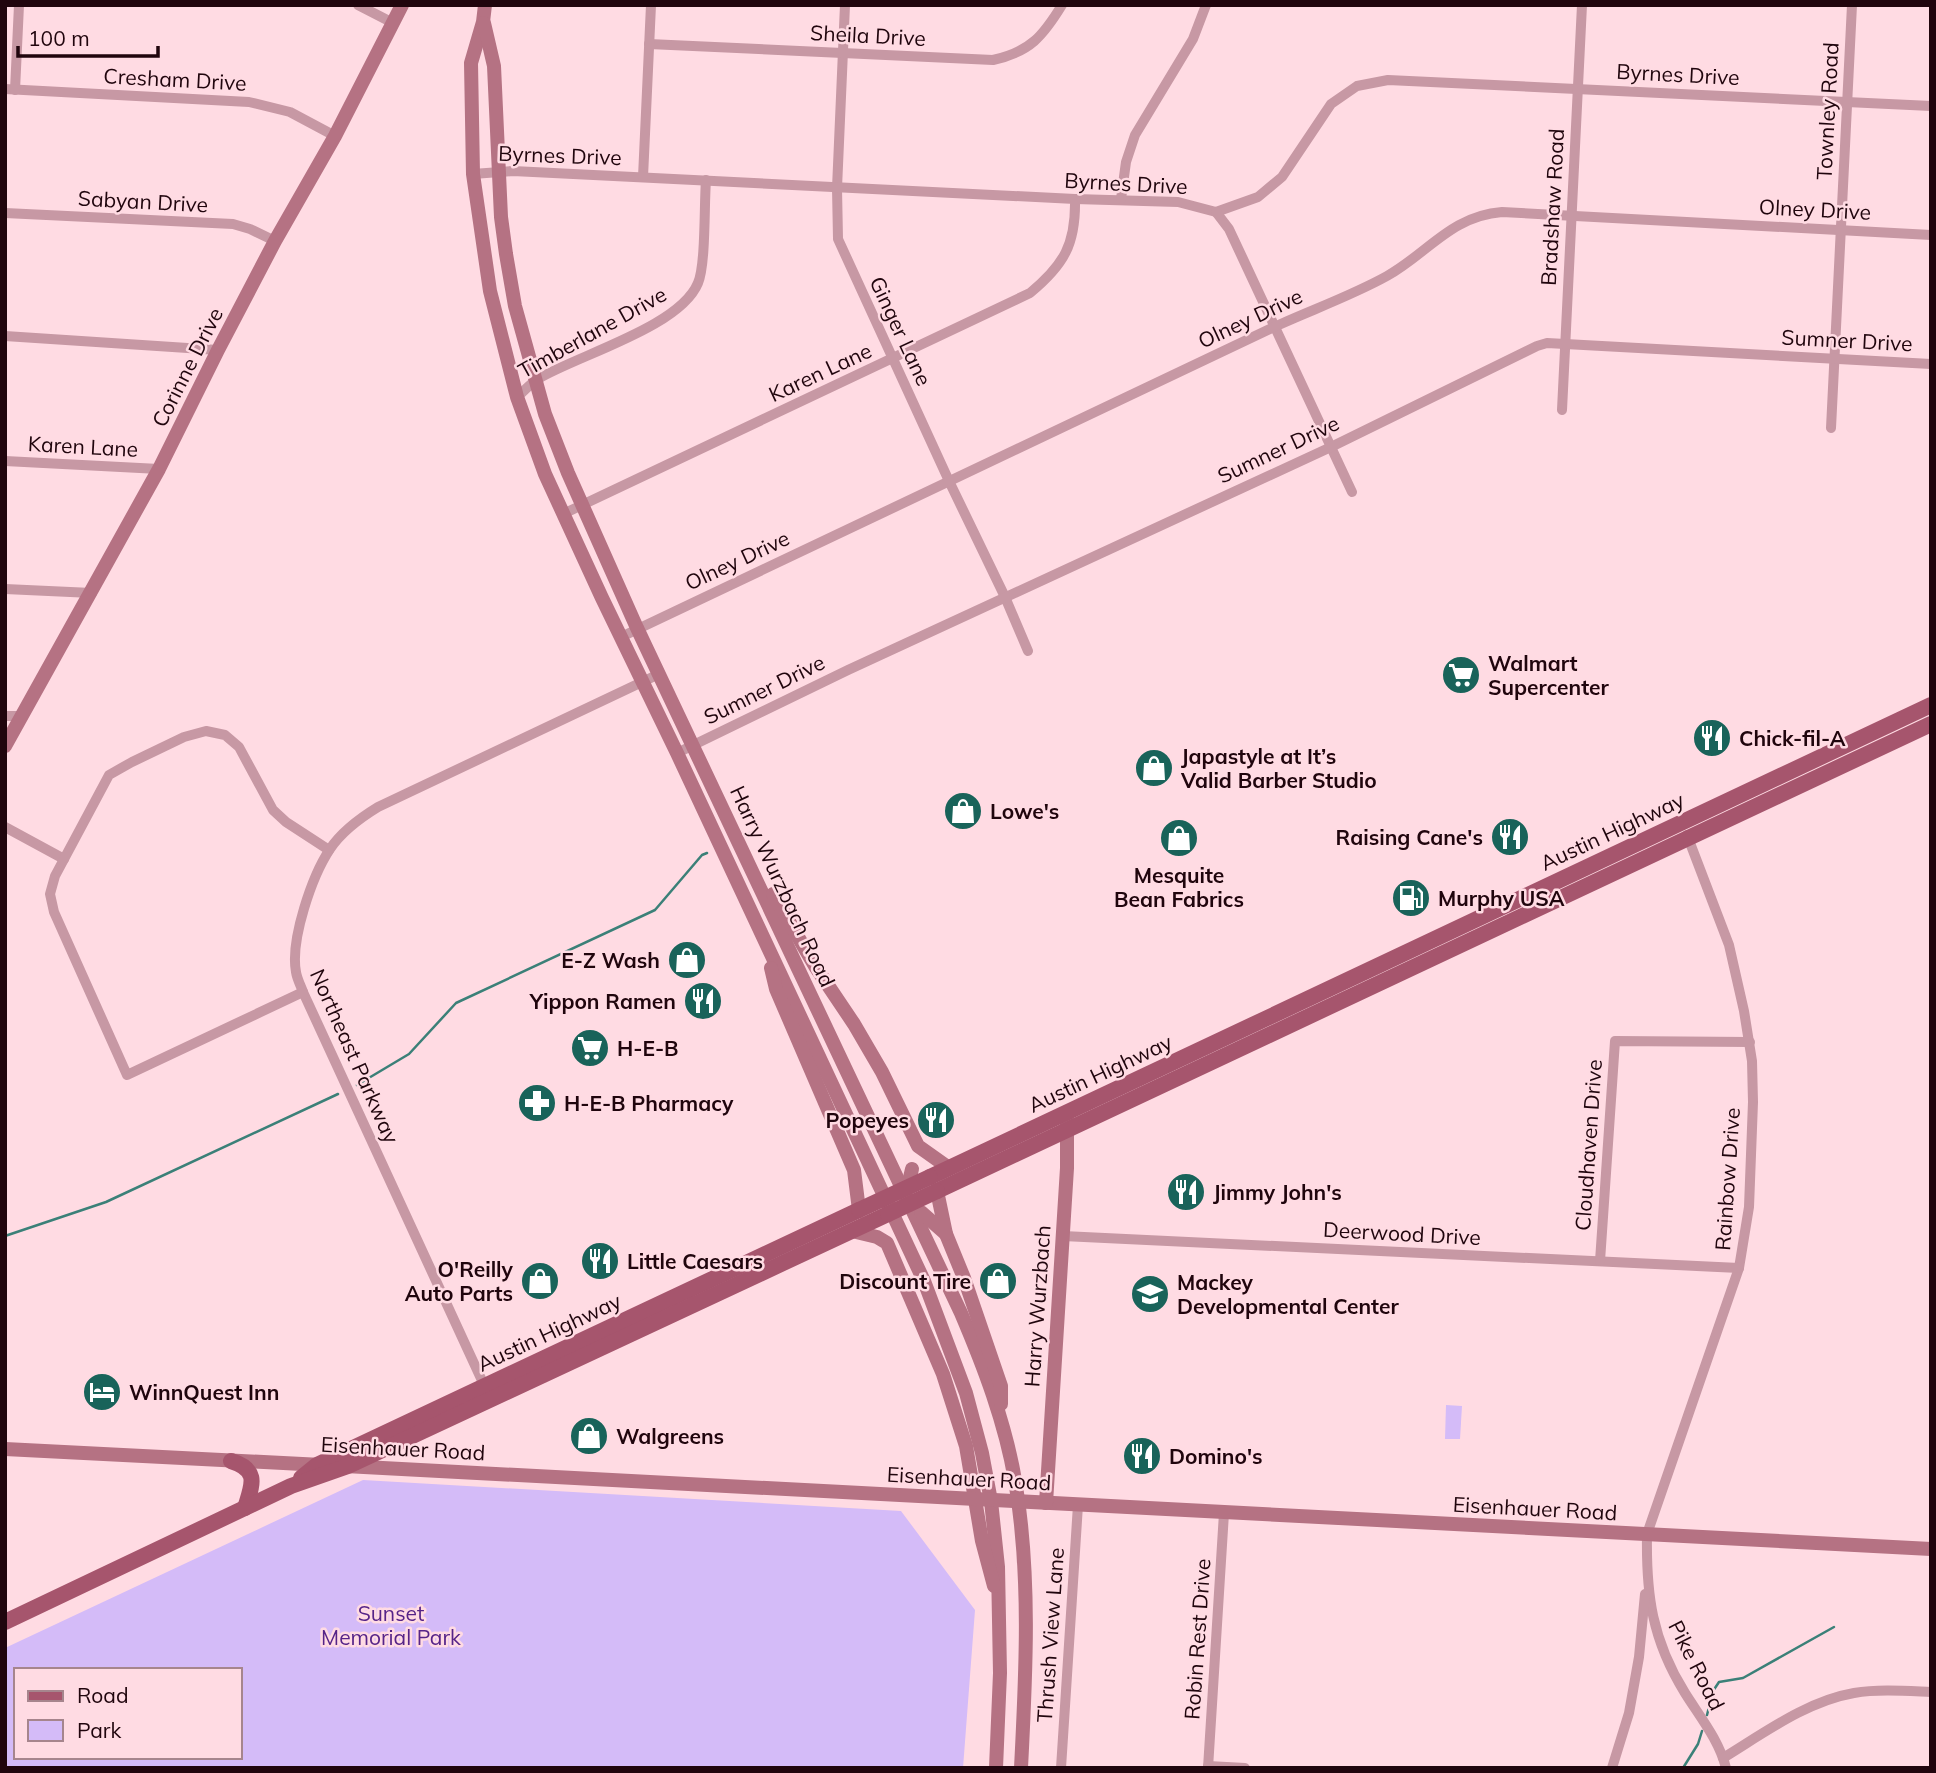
<svg xmlns="http://www.w3.org/2000/svg" width="1936" height="1773" font-family="Mulish,sans-serif">
<rect width="100%" height="100%" fill="#ffdbe3"/>
<g fill="#d4bbf8" fill-rule="evenodd">
<path d="M1446 1405 1462 1406 1460 1439H1445Z"/>
<path d="M363 1480 901 1511 975 1610 963 1768H5V1648ZM16 1670H240V1757H16Z"/>
</g>
<g fill="none" stroke-linecap="round" stroke-linejoin="round">
<g stroke="#3b8078" stroke-width="2.5">
<path d="M748 834 758 829"/>
<path d="M357 1085 409 1054 456 1003 655 910 702 855 707 853"/>
<path d="M5 1236 106 1202 338 1094"/>
<path d="M1707 1715 1713 1691 1719 1682 1743 1678 1834 1627"/>
<path d="M1683 1768 1698 1744 1702 1731"/>
</g>
<g stroke="#c798a4" stroke-width="10">
<path d="M358 5 393 23"/>
<path d="M845 5 837 188 838 239 949 481 1005 597 1028 651"/>
<path d="M649 44 993 60C1030 52 1043 36 1062 5"/>
<path d="M5 89 249 102 290 112 335 136"/>
<path d="M15 90 19 5"/>
<path d="M473 174 513 171 1075 199 1178 202 1216 212 1258 197 1282 177 1331 104 1357 86 1388 80 1931 106"/>
<path d="M643 177 651 5"/>
<path d="M1121 199 1126 162 1135 135 1193 39 1206 5"/>
<path d="M1216 212 1229 229 1352 492"/>
<path d="M5 213 233 224 250 229 275 241"/>
<path d="M5 336 218 350"/>
<path d="M517 397C524 391 530 384 538 379 578 355 680 327 698 283 706 264 704 204 706 180"/>
<path d="M1562 410 1582 5"/>
<path d="M1831 428 1852 5"/>
<path d="M5 461 159 469"/>
<path d="M563 514 1030 293C1064 265 1076 244 1075 199"/>
<path d="M5 589 92 593"/>
<path d="M621 637 1274 327C1311 310 1351 296 1387 276 1428 253 1451 216 1502 212L1931 235"/>
<path d="M5 716H21"/>
<path d="M677 753 848 670 1331 447 1537 346 1547 343 1931 364"/>
<path d="M5 827 64 859"/>
<path d="M1687 835 1729 945 1744 1011 1752 1061 1753 1102 1749 1207 1739 1268 1647 1534C1646 1595 1652 1640 1685 1693 1700 1717 1719 1740 1726 1768"/>
<path d="M303 992 127 1075 54 912 50 894 55 876 109 775 132 762 184 737 206 731 225 735 239 747 273 810 286 822 329 850"/>
<path d="M1063 1236 1739 1268"/>
<path d="M1600 1261 1615 1041 1750 1042"/>
<path d="M484 1385 303 992C301 986 297 979 296 972 290 940 312 876 330 849 342 831 360 818 378 807L659 674"/>
<path d="M1723 1758C1764 1733 1807 1701 1854 1693 1879 1689 1906 1691 1931 1692"/>
<path d="M1208 1766 1245 1768"/>
<path d="M1061 1768 1078 1505"/>
<path d="M1208 1768 1224 1513"/>
<path d="M1612 1768 1629 1713 1639 1657 1645 1594"/>
</g>
<g stroke="#b57283" stroke-width="14">
<path d="M485 5 483 22 471 63 473 174 490 291 517 397 545 474 602 598 677 753 924 1281 966 1393 982 1453 991 1501 998 1567 1000 1673 996 1768"/>
<path d="M484 23 494 66 501 217 506 254 515 306 545 414 568 473 637 628 961 1313C984 1367 1005 1422 1015 1480 1031 1575 1026 1672 1021 1768"/>
<path d="M5 746 159 469 218 350 275 241 335 136 402 5"/>
<path d="M773 894 815 966 854 1024 882 1072 918 1146 949 1168"/>
<path d="M771 968 776 989 854 1170 859 1210"/>
<path d="M937 1191 946 1234 964 1278 1001 1386V1404"/>
<path d="M921 1212 946 1234"/>
<path d="M852 1231 877 1237 887 1243 943 1374 966 1446 982 1541 994 1586"/>
<path d="M5 1449 322 1465"/>
<path d="M345 1466 1931 1549"/>
<path d="M1046 1503 1067 1168V1121"/>
</g>
<g stroke="#a6556d" stroke-width="16">
<path d="M930 1177 1931 705"/>
<path d="M937 1191 1931 724"/>
<path d="M231 1461C260 1470 252 1485 245 1508"/>
<path d="M301 1478 317 1465 859 1210"/>
<path d="M5 1622 291 1486 348 1466 888 1214"/>
</g>
<path stroke="#b57283" stroke-width="14" d="M904 1193 908 1186 912 1169"/>
<g stroke="#a6556d" stroke-width="16">
<path d="M859 1210 930 1177"/>
<path d="M888 1214 937 1191"/>
</g>
</g>
<defs>
<symbol id="supermarket-disc" viewBox="-11 -11 22 22"><circle r="9.5" fill="#19635a" stroke="#ffdbe3"/><path d="M-6-5.5h2.5l.6 2H6L4.5 2H-2.5L-4.4-4H-6ZM-1.5 3.2a1.3 1.3 0 1 0 .1 0ZM3 3.2a1.3 1.3 0 1 0 .1 0Z" fill="#fff"/></symbol>
<symbol id="restaurant-disc" viewBox="-11 -11 22 22"><circle r="9.5" fill="#19635a" stroke="#ffdbe3"/><path d="M-5-6h1v4h1v-4h1v4h1v-4h1v5L-1.5 .5V6h-2V.5L-5-1ZM5-6V6H3V1.5H1.5Q1.5-4 5-6Z" fill="#fff"/></symbol>
<symbol id="shop-disc" viewBox="-11 -11 22 22"><circle r="9.5" fill="#19635a" stroke="#ffdbe3"/><path d="M-5-2.5h2.3a2.7 3.5 0 0 1 5.4 0H5L5.5 6h-11ZM-1.5-2.5h3a1.5 2.3 0 0 0-3 0Z" fill="#fff"/></symbol>
<symbol id="fuel-disc" viewBox="-11 -11 22 22"><circle r="9.5" fill="#19635a" stroke="#ffdbe3"/><path d="M-5.5-6h7V0h2V4h1.3V-2.5L3-4.5l.8-.8L6-3V5H2.5V1h-1V6h-7ZM-4.2-4.7v3.2H.2V-4.7Z" fill="#fff"/></symbol>
<symbol id="pharmacy-disc" viewBox="-11 -11 22 22"><circle r="9.5" fill="#19635a" stroke="#ffdbe3"/><path d="M-2-6h4v4h4v4h-4v4h-4v-4h-4v-4h4Z" fill="#fff"/></symbol>
<symbol id="school-disc" viewBox="-11 -11 22 22"><circle r="9.5" fill="#19635a" stroke="#ffdbe3"/><path d="M0-5L7-2L0 1L-7-2ZM-4 1L0 2.5L4 1V4Q0 6-4 4Z" fill="#fff"/></symbol>
<symbol id="hotel-disc" viewBox="-11 -11 22 22"><circle r="9.5" fill="#19635a" stroke="#ffdbe3"/><path d="M-6-4.5h1.5V1H6V5H4.5V3h-9V5H-6ZM-4 0a1.8 1.8 0 1 1 3.6 0ZM.5 0V-2.5h3Q6-2.5 6 0Z" fill="#fff"/></symbol>
</defs>
<g fill-rule="evenodd">
<use href="#supermarket-disc" x="1439" y="653" width="44" height="44"/>
<use href="#restaurant-disc" x="1690" y="716" width="44" height="44"/>
<use href="#shop-disc" x="1132" y="746" width="44" height="44"/>
<use href="#shop-disc" x="941" y="789" width="44" height="44"/>
<use href="#restaurant-disc" x="1488" y="815" width="44" height="44"/>
<use href="#shop-disc" x="1157" y="816" width="44" height="44"/>
<use href="#fuel-disc" x="1389" y="876" width="44" height="44"/>
<use href="#shop-disc" x="665" y="938" width="44" height="44"/>
<use href="#restaurant-disc" x="681" y="979" width="44" height="44"/>
<use href="#supermarket-disc" x="568" y="1026" width="44" height="44"/>
<use href="#pharmacy-disc" x="515" y="1081" width="44" height="44"/>
<use href="#restaurant-disc" x="914" y="1098" width="44" height="44"/>
<use href="#restaurant-disc" x="1164" y="1170" width="44" height="44"/>
<use href="#restaurant-disc" x="578" y="1239" width="44" height="44"/>
<use href="#shop-disc" x="518" y="1259" width="44" height="44"/>
<use href="#shop-disc" x="976" y="1259" width="44" height="44"/>
<use href="#school-disc" x="1128" y="1272" width="44" height="44"/>
<use href="#hotel-disc" x="80" y="1370" width="44" height="44"/>
<use href="#shop-disc" x="567" y="1414" width="44" height="44"/>
<use href="#restaurant-disc" x="1120" y="1434" width="44" height="44"/>
</g>
<g text-anchor="middle" dominant-baseline="central" stroke-width="5" stroke-linejoin="round" paint-order="stroke">
<g font-size="21" fill="#20050d" stroke="#ffdbe3">
<text transform="translate(868 35) rotate(3)">Sheila Drive</text>
<text transform="translate(1678 74) rotate(3)">Byrnes Drive</text>
<text transform="translate(175 79) rotate(3)">Cresham Drive</text>
<text transform="translate(1827 111) rotate(-87)">Townley Road</text>
<text transform="translate(560 155) rotate(2)">Byrnes Drive</text>
<text transform="translate(1126 183) rotate(3)">Byrnes Drive</text>
<text transform="translate(143 201) rotate(3)">Sabyan Drive</text>
<text transform="translate(1552 207) rotate(-87)">Bradshaw Road</text>
<text transform="translate(1815 209) rotate(3)">Olney Drive</text>
<text transform="translate(1250 318) rotate(-25)">Olney Drive</text>
<text transform="translate(901 331) rotate(65)">Ginger Lane</text>
<text transform="translate(592 332) rotate(-29)">Timberlane Drive</text>
<text transform="translate(1847 340) rotate(3)">Sumner Drive</text>
<text transform="translate(187 367) rotate(-63)">Corinne Drive</text>
<text transform="translate(820 372) rotate(-25)">Karen Lane</text>
<text transform="translate(83 446) rotate(3)">Karen Lane</text>
<text transform="translate(1278 449) rotate(-25)">Sumner Drive</text>
<text transform="translate(737 560) rotate(-25)">Olney Drive</text>
<text transform="translate(764 689) rotate(-26)">Sumner Drive</text>
<text transform="translate(1612 831) rotate(-25)">Austin Highway</text>
<text transform="translate(783 886) rotate(65)">Harry Wurzbach Road</text>
<text transform="translate(355 1056) rotate(66)">Northeast Parkway</text>
<text transform="translate(1100 1073) rotate(-25)">Austin Highway</text>
<text transform="translate(1588 1145) rotate(-86)">Cloudhaven Drive</text>
<text transform="translate(1727 1179) rotate(-86)">Rainbow Drive</text>
<text transform="translate(1402 1233) rotate(3)">Deerwood Drive</text>
<text transform="translate(1037 1306) rotate(-86)">Harry Wurzbach</text>
<text transform="translate(549 1332) rotate(-25)">Austin Highway</text>
<text transform="translate(403 1448) rotate(3)">Eisenhauer Road</text>
<text transform="translate(969 1478) rotate(3)">Eisenhauer Road</text>
<text transform="translate(1535 1508) rotate(3)">Eisenhauer Road</text>
<text transform="translate(1050 1635) rotate(-86)">Thrush View Lane</text>
<text transform="translate(1197 1639) rotate(-86)">Robin Rest Drive</text>
<text transform="translate(1697 1665) rotate(63)">Pike Road</text>
</g>
<g font-size="21" font-weight="bold" fill="#20050d" stroke="#ffdbe3" text-anchor="start">
<text x="1488" y="663">Walmart<tspan x="1488" dy="24">Supercenter</tspan></text>
<text x="1739" y="738">Chick-fil-A</text>
<text x="1181" y="756">Japastyle at It’s<tspan x="1181" dy="24">Valid Barber Studio</tspan></text>
<text x="990" y="811">Lowe's</text>
<text x="1483" y="837" text-anchor="end">Raising Cane's</text>
<text x="1179" y="875" text-anchor="middle">Mesquite<tspan x="1179" dy="24">Bean Fabrics</tspan></text>
<text x="1438" y="898">Murphy USA</text>
<text x="660" y="960" text-anchor="end">E-Z Wash</text>
<text x="676" y="1001" text-anchor="end">Yippon Ramen</text>
<text x="617" y="1048">H-E-B</text>
<text x="564" y="1103">H-E-B Pharmacy</text>
<text x="909" y="1120" text-anchor="end">Popeyes</text>
<text x="1213" y="1192">Jimmy John's</text>
<text x="627" y="1261">Little Caesars</text>
<text x="513" y="1269" text-anchor="end">O'Reilly<tspan x="513" dy="24">Auto Parts</tspan></text>
<text x="971" y="1281" text-anchor="end">Discount Tire</text>
<text x="1177" y="1282">Mackey<tspan x="1177" dy="24">Developmental Center</tspan></text>
<text x="129" y="1392">WinnQuest Inn</text>
<text x="616" y="1436">Walgreens</text>
<text x="1169" y="1456">Domino's</text>
</g>
<g font-size="21" fill="#562388" stroke="#ffdbe3">
<text x="391" y="1613">Sunset<tspan x="391" dy="24">Memorial Park</tspan></text>
</g>
</g>
<rect width="1936" height="1773" fill="none" stroke="#20050d" stroke-width="14"/>
<rect x="14" y="1668" width="228" height="91" fill="#ffdbe3" stroke="#a6858d" stroke-width="2"/>
<rect x="28" y="1691" width="35" height="10" fill="#a6556d" stroke="#a6858d" stroke-width="2"/>
<text x="77" y="1703" font-size="21" fill="#20050d">Road</text>
<rect x="28" y="1720" width="35" height="21" fill="#d4bbf8" stroke="#a6858d" stroke-width="2"/>
<text x="77" y="1738" font-size="21" fill="#20050d">Park</text>
<path d="M18 46v10h140v-10" fill="none" stroke="#20050d" stroke-width="3.5"/>
<text x="28" y="46" font-size="21" fill="#20050d" stroke="#ffdbe3" stroke-width="5" paint-order="stroke">100 m</text>
</svg>
